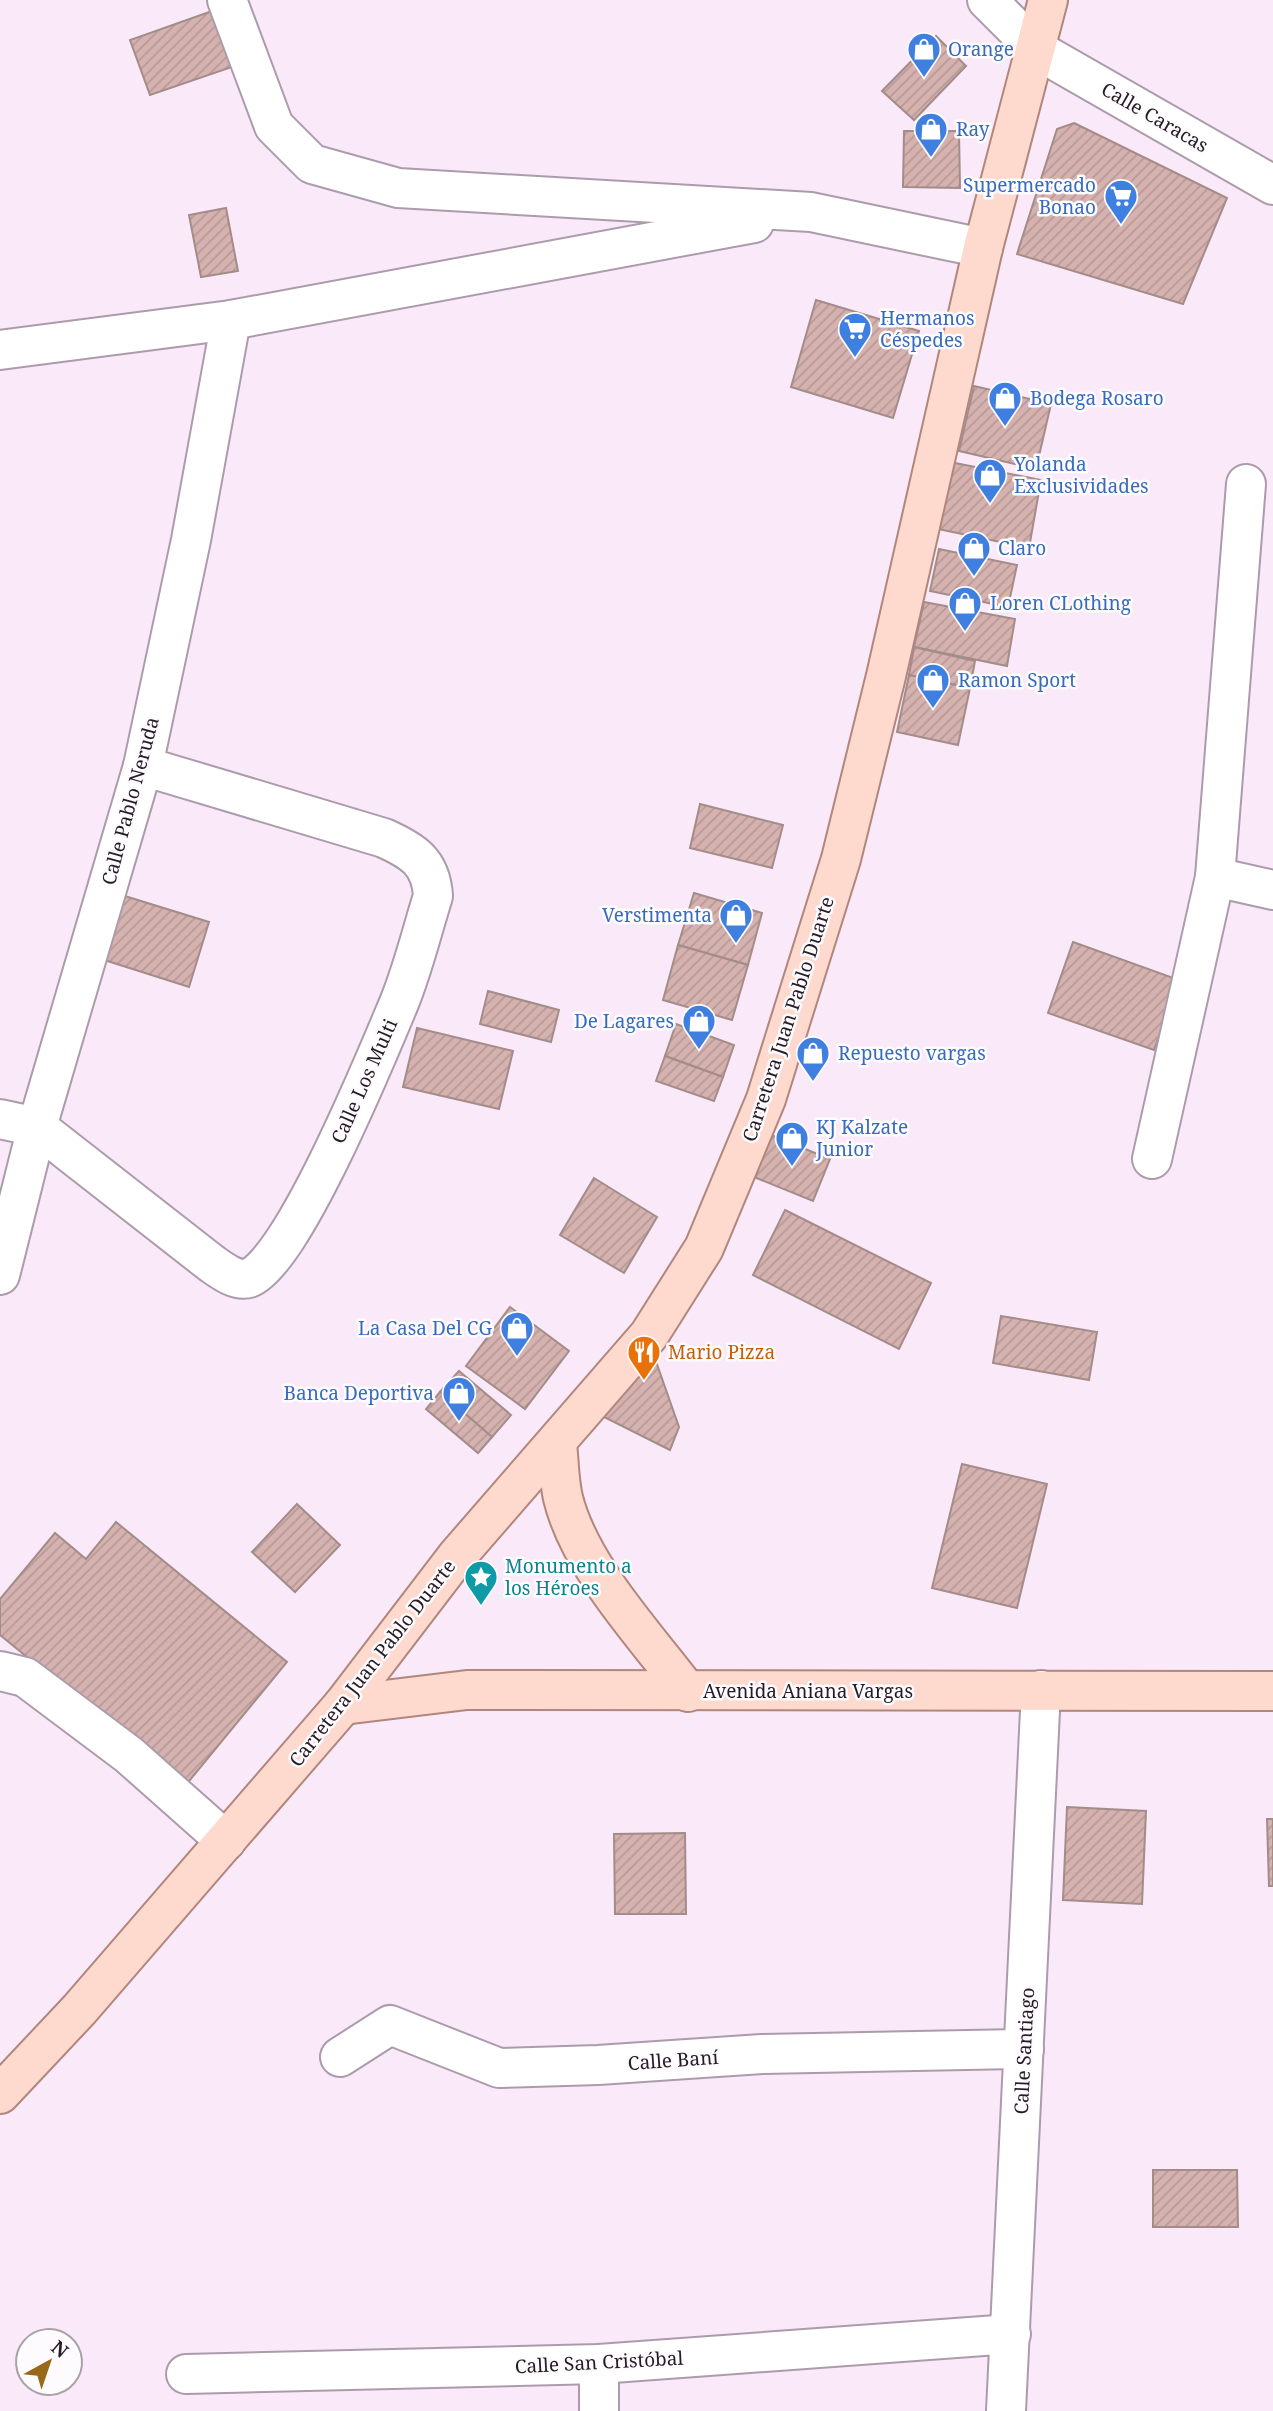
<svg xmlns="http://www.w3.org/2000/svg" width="1273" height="2411" font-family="'Noto Serif',serif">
<defs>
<pattern id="building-hatch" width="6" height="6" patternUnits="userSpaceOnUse" patternTransform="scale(1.75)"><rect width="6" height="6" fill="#d5b2af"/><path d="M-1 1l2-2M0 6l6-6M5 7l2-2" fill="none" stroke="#b79996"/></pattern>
</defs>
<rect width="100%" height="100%" fill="#fae9f9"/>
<g fill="url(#building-hatch)" stroke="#a38c89" stroke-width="2">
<path d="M212 11 232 67 150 95 130 40Z"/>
<path d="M936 36 966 66 914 120 882 91Z"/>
<path d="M1074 123 1227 198 1183 304 1017 254 1057 129Z"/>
<path d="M904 131H959L960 188 903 187Z"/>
<path d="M226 208 238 271 201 277 189 215Z"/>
<path d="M816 300 919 331 893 418 791 387Z"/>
<path d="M974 386 1051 404 1036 469 959 451Z"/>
<path d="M950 462 1041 480 1029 548 938 529Z"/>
<path d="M939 549 1017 565 1008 607 930 591Z"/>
<path d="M924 602 1015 619 1007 666 914 647Z"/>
<path d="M914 647 975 661 970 688 909 675Z"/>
<path d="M909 675 970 688 958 745 897 732Z"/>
<path d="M700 804 783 825 772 868 690 848Z"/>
<path d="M115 893 209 922 189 987 95 957Z"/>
<path d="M694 893 762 913 748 965 678 945Z"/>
<path d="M1073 942 1179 980 1154 1050 1048 1013Z"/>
<path d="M678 945 748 965 732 1020 663 1000Z"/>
<path d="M488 991 559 1010 551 1042 480 1024Z"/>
<path d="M676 1024 734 1045 723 1077 665 1056Z"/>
<path d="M417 1028 513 1051 499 1109 403 1087Z"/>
<path d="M665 1056 723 1077 714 1101 656 1081Z"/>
<path d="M771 1135 830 1159 813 1201 754 1177Z"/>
<path d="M594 1178 657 1217 624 1273 560 1235Z"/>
<path d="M785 1210 931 1283 899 1349 753 1275Z"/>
<path d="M510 1307 569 1351 525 1409 466 1366Z"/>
<path d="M1001 1316 1097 1332 1089 1380 993 1363Z"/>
<path d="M652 1350 679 1427 670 1450 598 1414Z"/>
<path d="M459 1371 511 1415 492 1437 440 1392Z"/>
<path d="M440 1392 492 1437 478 1453 426 1409Z"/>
<path d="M962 1464 1047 1484 1017 1608 932 1588Z"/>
<path d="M297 1504 340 1545 295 1592 252 1552Z"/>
<path d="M116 1522 287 1662 185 1786 0 1635V1599L55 1533 86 1559Z"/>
<path d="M1067 1807 1146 1811 1142 1904 1063 1900Z"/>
<path d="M1267 1819H1273V1886H1269Z"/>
<path d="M685 1833 686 1914H615L614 1834Z"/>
<path d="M1153 2170H1237L1238 2227H1153Z"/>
</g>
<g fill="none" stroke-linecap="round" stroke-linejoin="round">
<defs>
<g id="minor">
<path d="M227 0 274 126 312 164 398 188 811 212 983 248"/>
<path d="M987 0 1037 50 1273 185"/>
<path d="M0 350 231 320 754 223"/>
<path d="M1215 877 1273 890"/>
<path d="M0 1119 37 1127 211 1263C221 1270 236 1282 249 1278 293 1261 378 1053 399 1003 413 969 422 931 433 896 431 862 413 851 384 838L143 766"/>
<path d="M1152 1159 1215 877 1246 484"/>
<path d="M0 1275 37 1127 143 766 191 540 231 320"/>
<path d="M0 1671 25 1677 129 1755 226 1841"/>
<path d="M340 2057 390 2025 499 2068 598 2065 762 2054 1024 2049"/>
<path d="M186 2374 599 2364 1011 2334"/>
<path d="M599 2411V2364"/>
<path d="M1006 2411 1041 1690"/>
</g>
<g id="major">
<path d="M557 1444C559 1461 559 1481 563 1498 580 1567 645 1635 688 1692"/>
<path d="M343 1705 467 1690 1273 1691"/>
<path d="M0 2094 79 2010 343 1705 457 1556 649 1335 704 1248 766 1099 841 859 886 676 983 248 1048 0"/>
</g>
</defs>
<use href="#minor" stroke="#ac9cab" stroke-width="42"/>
<use href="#major" stroke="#b0867d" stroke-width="42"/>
<use href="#minor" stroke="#fff" stroke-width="38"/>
<use href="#major" stroke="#fdd9ce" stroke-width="38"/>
</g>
<defs>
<symbol id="shop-pin" viewBox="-11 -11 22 30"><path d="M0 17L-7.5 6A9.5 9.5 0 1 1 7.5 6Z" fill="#3f7fe0" stroke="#fefbfe"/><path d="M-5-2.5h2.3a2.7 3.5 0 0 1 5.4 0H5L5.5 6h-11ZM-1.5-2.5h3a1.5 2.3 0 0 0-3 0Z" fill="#fff"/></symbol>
<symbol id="supermarket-pin" viewBox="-11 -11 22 30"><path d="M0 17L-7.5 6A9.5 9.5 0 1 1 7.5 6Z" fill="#3f7fe0" stroke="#fefbfe"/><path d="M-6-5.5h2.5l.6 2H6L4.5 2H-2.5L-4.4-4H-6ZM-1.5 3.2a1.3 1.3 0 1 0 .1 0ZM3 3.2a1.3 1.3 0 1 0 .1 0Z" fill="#fff"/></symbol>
<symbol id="restaurant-pin" viewBox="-11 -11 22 30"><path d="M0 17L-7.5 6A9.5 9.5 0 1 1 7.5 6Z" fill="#e8710a" stroke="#fefbfe"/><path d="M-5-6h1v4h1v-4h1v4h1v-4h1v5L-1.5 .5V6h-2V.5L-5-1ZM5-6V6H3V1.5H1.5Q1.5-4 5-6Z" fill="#fff"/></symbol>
<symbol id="sight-pin" viewBox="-11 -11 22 30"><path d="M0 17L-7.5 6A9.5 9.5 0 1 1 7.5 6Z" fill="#0f9aa8" stroke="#fefbfe"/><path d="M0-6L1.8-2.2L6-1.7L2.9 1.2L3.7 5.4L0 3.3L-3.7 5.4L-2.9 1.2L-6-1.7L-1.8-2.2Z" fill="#fff"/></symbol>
</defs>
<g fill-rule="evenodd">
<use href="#shop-pin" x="905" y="30" width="38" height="52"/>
<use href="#shop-pin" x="912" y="110" width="38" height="52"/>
<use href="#supermarket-pin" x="1102" y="177" width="38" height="52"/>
<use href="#supermarket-pin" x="836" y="310" width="38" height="52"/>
<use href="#shop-pin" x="986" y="379" width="38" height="52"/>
<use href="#shop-pin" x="971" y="456" width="38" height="52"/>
<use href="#shop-pin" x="955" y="529" width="38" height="52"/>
<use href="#shop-pin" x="946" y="584" width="38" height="52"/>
<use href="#shop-pin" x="914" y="661" width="38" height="52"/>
<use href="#shop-pin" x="717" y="896" width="38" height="52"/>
<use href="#shop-pin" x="680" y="1002" width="38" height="52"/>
<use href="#shop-pin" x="794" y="1034" width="38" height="52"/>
<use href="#shop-pin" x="773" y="1119" width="38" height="52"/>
<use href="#shop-pin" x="498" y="1309" width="38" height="52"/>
<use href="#restaurant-pin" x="625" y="1333" width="38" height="52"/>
<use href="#shop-pin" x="440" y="1374" width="38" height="52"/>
<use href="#sight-pin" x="462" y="1558" width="38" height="52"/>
</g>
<g text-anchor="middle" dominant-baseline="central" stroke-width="5" stroke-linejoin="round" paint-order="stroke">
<g font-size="19" fill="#366cbe" stroke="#fefbfe" text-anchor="start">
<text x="948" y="49">Orange</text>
<text x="956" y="129">Ray</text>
<text x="1096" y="185" text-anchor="end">Supermercado<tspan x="1096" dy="22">Bonao</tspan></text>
<text x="880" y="318">Hermanos<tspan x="880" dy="22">Céspedes</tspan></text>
<text x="1030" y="398">Bodega Rosaro</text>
<text x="1014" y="464">Yolanda<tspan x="1014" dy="22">Exclusividades</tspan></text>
<text x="998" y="548">Claro</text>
<text x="990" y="603">Loren CLothing</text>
<text x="958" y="680">Ramon Sport</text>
<text x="712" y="915" text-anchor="end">Verstimenta</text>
<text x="674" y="1021" text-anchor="end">De Lagares</text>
<text x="838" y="1053">Repuesto vargas</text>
<text x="816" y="1127">KJ Kalzate<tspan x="816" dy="22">Junior</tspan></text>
<text x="492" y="1328" text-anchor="end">La Casa Del CG</text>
<text x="434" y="1393" text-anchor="end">Banca Deportiva</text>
</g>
<g font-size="19" fill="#231d23" stroke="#fefbfe">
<text transform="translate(1155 117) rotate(30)">Calle Caracas</text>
<text transform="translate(130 801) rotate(-75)">Calle Pablo Neruda</text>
<text transform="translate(788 1019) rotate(-72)">Carretera Juan Pablo Duarte</text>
<text transform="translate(364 1081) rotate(-66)">Calle Los Multi</text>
<text transform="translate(372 1663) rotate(-52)">Carretera Juan Pablo Duarte</text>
<text x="808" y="1691">Avenida Aniana Vargas</text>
<text transform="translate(1024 2051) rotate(-87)">Calle Santiago</text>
<text transform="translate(673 2060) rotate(-4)">Calle Baní</text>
<text transform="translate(599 2362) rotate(-3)">Calle San Cristóbal</text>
</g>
<g font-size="19" fill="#c56008" stroke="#fefbfe" text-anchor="start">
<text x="668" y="1352">Mario Pizza</text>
</g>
<g font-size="19" fill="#0d838f" stroke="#fefbfe" text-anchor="start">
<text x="505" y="1566">Monumento a<tspan x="505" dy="22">los Héroes</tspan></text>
</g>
</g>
<g transform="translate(49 2362) rotate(40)"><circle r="33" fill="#fefbfe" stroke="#a6a2a6" stroke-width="2"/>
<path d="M0-5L12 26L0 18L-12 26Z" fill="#976918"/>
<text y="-10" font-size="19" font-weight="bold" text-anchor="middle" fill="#231d23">N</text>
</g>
</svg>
